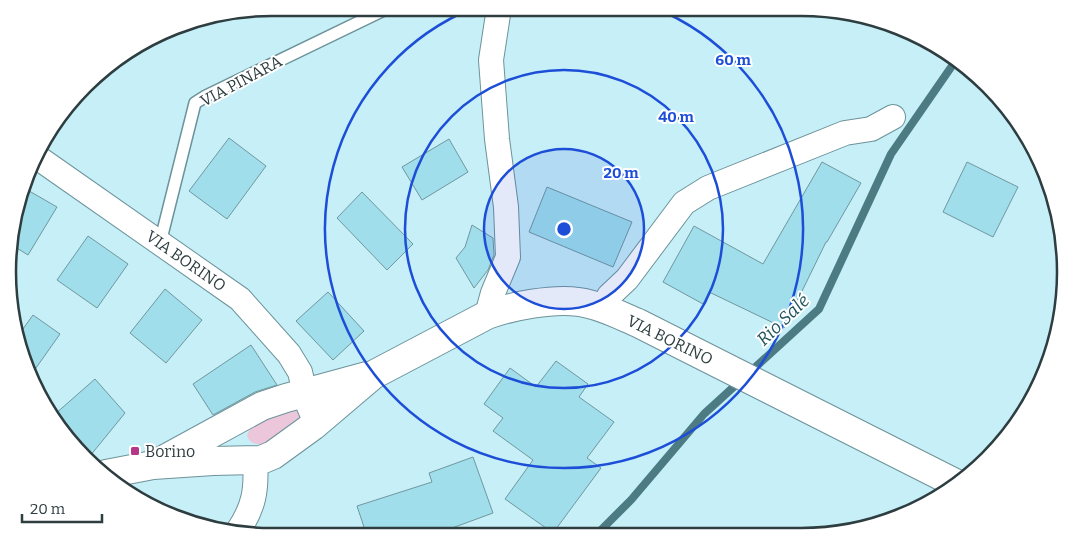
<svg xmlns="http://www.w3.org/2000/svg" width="1073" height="544" font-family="Bitter,serif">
<rect width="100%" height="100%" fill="#c6eff7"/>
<path fill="#ecc6da" d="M298 407 305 421C293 430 256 458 247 436 251 418 282 412 298 407Z"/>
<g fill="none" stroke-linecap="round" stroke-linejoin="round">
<path stroke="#4c7b84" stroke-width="8" d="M596 535 631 500 704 414 819 309 891 154 954 63"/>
</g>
<g fill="#9fdeea" stroke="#71979e">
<path d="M229 138 266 166 227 219 189 191Z"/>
<path d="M449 139 468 172 422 200 402 167Z"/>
<path d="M822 162 861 183 827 242H826L784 328 709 292 703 304 663 282 694 226 763 264Z"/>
<path d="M967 162 1018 187 993 237 943 212Z"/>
<path d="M547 187 632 222 613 267 529 232Z"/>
<path d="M24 188 57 207 28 255 12 245 16 204Z"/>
<path d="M362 192 413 244 387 270 337 218Z"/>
<path d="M472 225 493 238 494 255 488 270 474 288 456 258 465 247Z"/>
<path d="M88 236 128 264 97 308 57 280Z"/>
<path d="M165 289 202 320 166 363 130 333Z"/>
<path d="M328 292 364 331 333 360 296 321Z"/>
<path d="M33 315 60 334 31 375 20 333Z"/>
<path d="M251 345 277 385 255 392 213 415 193 384Z"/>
<path d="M556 361 588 384 579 397 614 422 587 458 601 468 553 533 505 499 533 460 493 431 503 418 484 404 510 368 536 387Z"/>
<path d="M95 379 125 413 90 456 54 415Z"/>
<path d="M473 457 493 513 433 535 367 536 357 506 432 482 429 473Z"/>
</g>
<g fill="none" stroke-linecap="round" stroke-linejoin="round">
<defs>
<path id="service" d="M160 243 195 103 206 96 388 8"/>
<g id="minor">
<path d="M37 157 240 299 289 354 300 372 307 402 313 416V426"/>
<path d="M603 308 609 296 627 279 684 203 708 188 845 133 871 129 893 117"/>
<path d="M487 315 493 293 508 257 506 207 497 139 491 60 499 8"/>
<path d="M238 531C254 507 257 490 255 461"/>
</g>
<g id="tertiary">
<path d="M163 460 262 406 286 398 367 376"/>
<path d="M106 474 153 465 213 461 261 460 273 455 313 426 373 375 487 315C512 306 553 298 579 302 600 305 619 315 638 323L957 484"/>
</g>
</defs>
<use href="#service" stroke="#6d939a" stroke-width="14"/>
<use href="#minor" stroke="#6d939a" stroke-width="26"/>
<use href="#tertiary" stroke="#6d939a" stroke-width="30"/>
<use href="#service" stroke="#fff" stroke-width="11"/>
<use href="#minor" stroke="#fff" stroke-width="24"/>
<use href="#tertiary" stroke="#fff" stroke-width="28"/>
</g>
<circle cx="564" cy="229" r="80" fill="#1d4ed8" fill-opacity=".12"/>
<g fill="none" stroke="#1d4ed8" stroke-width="2.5">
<circle cx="564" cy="229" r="80"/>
<circle cx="564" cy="229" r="159"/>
<path d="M655 8A239 239 0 1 1 473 8"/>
</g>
<rect fill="#b43887" stroke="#fff" stroke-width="2" x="130" y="446" width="10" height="10" rx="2.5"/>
<g text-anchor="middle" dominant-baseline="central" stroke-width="4" stroke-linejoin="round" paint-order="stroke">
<g font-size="16" fill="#2d3d40" stroke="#fff">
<text transform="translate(241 81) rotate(-28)">VIA PINARA</text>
<text transform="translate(186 261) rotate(35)">VIA BORINO</text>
<text transform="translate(670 340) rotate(26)">VIA BORINO</text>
</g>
<g font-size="16" fill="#2d3d40" stroke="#fff" text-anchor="start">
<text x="145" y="451">Borino</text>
</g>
<g font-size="18" font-style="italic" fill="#20555e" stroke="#fff">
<text transform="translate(783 320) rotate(-44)">Rio Salé</text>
</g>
</g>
<path d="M0 0H1073V544H0ZM272 16H801A256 256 0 0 1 1057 272V272A256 256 0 0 1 801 528H272A256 256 0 0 1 16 272V272A256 256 0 0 1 272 16Z" fill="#fff" fill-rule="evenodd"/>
<path fill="none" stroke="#2d3d40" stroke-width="2.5" d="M272 16H801A256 256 0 0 1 1057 272V272A256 256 0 0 1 801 528H272A256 256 0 0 1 16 272V272A256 256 0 0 1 272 16Z"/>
<circle cx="564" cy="229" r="8" fill="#1d4ed8" stroke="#fff" stroke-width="2.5"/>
<g font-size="15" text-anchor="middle" font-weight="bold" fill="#1d4ed8" stroke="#fff" stroke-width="4" stroke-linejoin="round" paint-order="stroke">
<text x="733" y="65">60 m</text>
<text x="676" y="122">40 m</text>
<text x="621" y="178">20 m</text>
</g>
<path d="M22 514v8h80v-8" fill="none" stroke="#2d3d40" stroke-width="2.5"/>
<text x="30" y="514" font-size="15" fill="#2d3d40" stroke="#ffffff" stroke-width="4" paint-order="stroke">20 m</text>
</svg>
